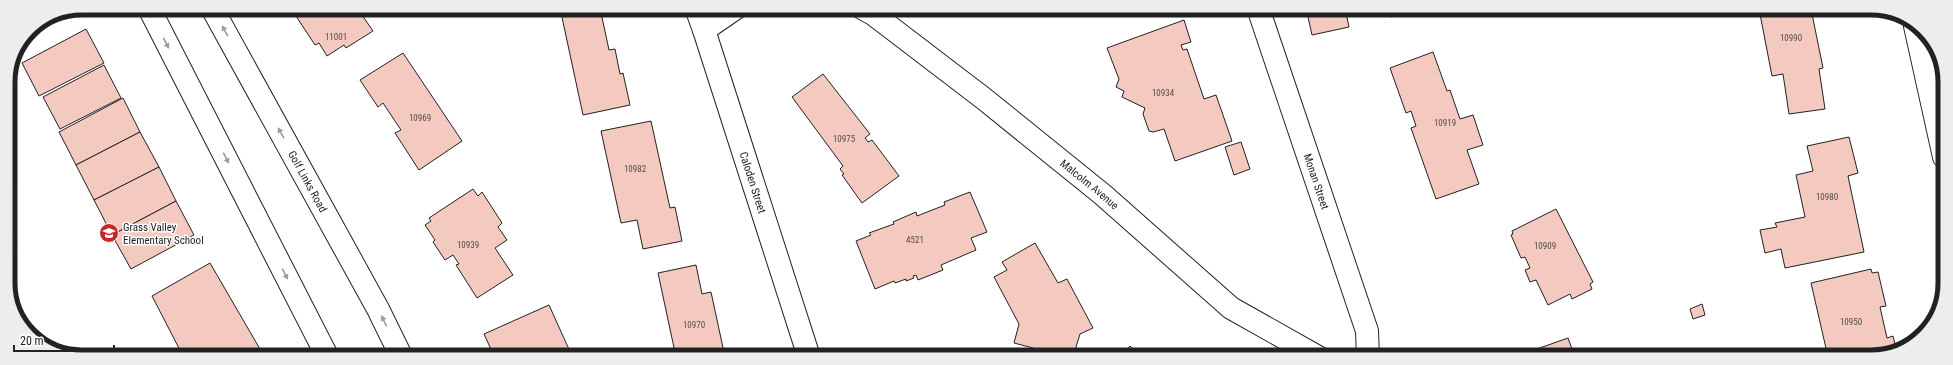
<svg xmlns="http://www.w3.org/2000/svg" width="1953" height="365" font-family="'Roboto Condensed',sans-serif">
<rect width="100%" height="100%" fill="#fff"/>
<g fill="#f3c9c0" stroke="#222">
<path d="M295 8H363L366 12 362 15 373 31 346 48 344 45 327 56 319 43 315 45 292 10Z"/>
<path d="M560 8H600L609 50 615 49 620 74 623 73 630 105 583 115Z"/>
<path d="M1306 8H1345L1349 27 1312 35Z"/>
<path d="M1389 8 1436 9 1426 13 1425 9 1391 17Z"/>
<path d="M1695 9H1736L1737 10 1696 16Z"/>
<path d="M1759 9H1811L1823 68 1819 69 1825 109 1789 114 1783 74 1772 76Z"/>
<path d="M1184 20 1191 42 1181 45 1183 50 1187 49 1204 99 1216 95 1232 141 1175 161 1164 129 1153 132 1149 131 1143 114 1145 108 1122 97 1124 91 1116 87 1119 79 1107 48Z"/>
<path d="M86 29 104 63 39 96 22 63Z"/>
<path d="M1433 52 1447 91 1450 90 1460 119 1473 115 1483 145 1467 150 1479 184 1436 199 1411 128 1416 126 1411 111 1406 113 1390 68Z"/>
<path d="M403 53 462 141 419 170 395 133 401 130 383 103 378 107 360 80Z"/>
<path d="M104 65 121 98 60 129 43 97Z"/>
<path d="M823 74 870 134 865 138 868 142 872 140 899 176 862 203 842 175 844 174 840 169 843 166 792 97Z"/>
<path d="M123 98 140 132 76 165 59 132Z"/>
<path d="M651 121 670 208 675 207 682 241 643 249 637 220 621 223 601 131Z"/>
<path d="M140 132 159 167 94 200 76 165Z"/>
<path d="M1849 137 1858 173 1848 176 1864 252 1785 268 1781 249 1765 253 1760 230 1777 227 1775 223 1805 217 1796 175 1813 171 1807 146Z"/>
<path d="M1241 142 1250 169 1234 175 1225 147Z"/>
<path d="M159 167 176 201 112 235 94 200Z"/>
<path d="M473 189 478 196 482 192 502 223 498 227 507 240 495 248 513 275 477 298 456 265 459 264 453 255 445 260 433 242 435 240 425 225 431 221 429 218Z"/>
<path d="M970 192 987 232 971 238 976 250 941 265 943 270 918 280 916 275 913 276 914 278 906 281V279L895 283 894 281 875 289 856 241 871 235 869 233 894 224 893 222 916 212 917 216 945 205 944 202Z"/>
<path d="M176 201 194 235 131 269 112 235Z"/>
<path d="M1556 209 1593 282 1590 284 1592 289 1572 299 1570 294 1548 305 1536 280 1530 282 1525 270 1530 268 1525 257 1521 258 1511 235 1513 234 1512 231Z"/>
<path d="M1035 243 1058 283 1067 279 1093 328 1080 334 1073 357H1049L1032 351 1033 348 1014 343 1019 324 994 277 1007 270 1002 262Z"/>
<path d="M210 263 264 356H183L152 296Z"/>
<path d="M696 265 702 294 711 292 725 357H676L658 273Z"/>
<path d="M1871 269 1872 273 1878 272 1886 306 1880 307 1887 338 1893 336 1896 348 1876 357H1828L1811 283Z"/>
<path d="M1702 304 1705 315 1693 319 1690 309Z"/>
<path d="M549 305 572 356H494L484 334Z"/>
<path d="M1568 338 1575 357H1514Z"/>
<path d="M1130 346 1141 357H1120Z"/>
</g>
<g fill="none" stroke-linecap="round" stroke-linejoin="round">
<defs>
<g id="street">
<path d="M696 8 704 30"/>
<path id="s1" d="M1258 8 1367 331 1368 357"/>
<path d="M1915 26 1944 157"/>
</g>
<g id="secondary">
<path d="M149 8 327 356"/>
<path id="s2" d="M212 8 378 309 401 356"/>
<path id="s3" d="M736 8 704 30 809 357"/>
<path id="s4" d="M862 8 873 14 983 98 1102 194 1231 308 1318 357"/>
</g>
</defs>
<use href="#street" stroke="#222" stroke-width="24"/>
<use href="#secondary" stroke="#222" stroke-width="24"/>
<use href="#street" stroke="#fff" stroke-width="22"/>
<use href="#secondary" stroke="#fff" stroke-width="22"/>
</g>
<defs><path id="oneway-solid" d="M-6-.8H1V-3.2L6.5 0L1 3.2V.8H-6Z"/></defs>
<g fill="#9c9c9c">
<use href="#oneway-solid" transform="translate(225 31) rotate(-119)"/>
<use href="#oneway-solid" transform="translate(166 43) rotate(63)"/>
<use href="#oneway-solid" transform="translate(281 133) rotate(-119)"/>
<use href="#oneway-solid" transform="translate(226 158) rotate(63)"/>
<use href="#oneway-solid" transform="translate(285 274) rotate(63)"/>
<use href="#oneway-solid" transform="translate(384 321) rotate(-115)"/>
</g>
<defs>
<symbol id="school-disc" viewBox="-11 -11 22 22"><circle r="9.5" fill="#c62828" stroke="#fff"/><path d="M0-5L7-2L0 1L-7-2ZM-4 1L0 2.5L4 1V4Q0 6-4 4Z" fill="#fff"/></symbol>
</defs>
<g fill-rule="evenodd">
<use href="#school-disc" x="98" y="222" width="22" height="22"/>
</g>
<g text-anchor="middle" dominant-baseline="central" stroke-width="3" stroke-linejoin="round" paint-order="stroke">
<g font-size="9" fill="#564c4a">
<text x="336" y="37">11001</text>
<text x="1791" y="38">10990</text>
<text x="1163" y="93">10934</text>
<text x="420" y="118">10969</text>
<text x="1445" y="123">10919</text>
<text x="844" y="139">10975</text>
<text x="635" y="169">10982</text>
<text x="1827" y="197">10980</text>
<text x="915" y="240">4521</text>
<text x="468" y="245">10939</text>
<text x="1545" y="246">10909</text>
<text x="1851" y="322">10950</text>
<text x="694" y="325">10970</text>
</g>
<g font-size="11" fill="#222" stroke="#fff">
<text stroke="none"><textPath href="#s2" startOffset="198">Golf Links Road</textPath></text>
<text stroke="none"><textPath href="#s3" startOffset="199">Caloden Street</textPath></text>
<text stroke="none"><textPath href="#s1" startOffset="183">Monan Street</textPath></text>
<text stroke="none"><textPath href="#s4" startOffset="288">Malcolm Avenue</textPath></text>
</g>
<g font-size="11" fill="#222" stroke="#fff" text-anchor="start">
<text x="123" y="227">Grass Valley<tspan x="123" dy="13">Elementary School</tspan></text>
</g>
</g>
<path d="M0 0H1953V365H0ZM82 15H1871A67 67 0 0 1 1938 82V283A67 67 0 0 1 1871 350H82A67 67 0 0 1 15 283V82A67 67 0 0 1 82 15Z" fill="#ededed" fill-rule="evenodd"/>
<path fill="none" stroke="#222" stroke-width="5" d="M82 15H1871A67 67 0 0 1 1938 82V283A67 67 0 0 1 1871 350H82A67 67 0 0 1 15 283V82A67 67 0 0 1 82 15Z"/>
<path d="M14 345v6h100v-6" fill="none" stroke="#222222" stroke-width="2"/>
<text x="20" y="345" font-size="12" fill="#222222" stroke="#ffffff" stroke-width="3" paint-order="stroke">20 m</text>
</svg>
